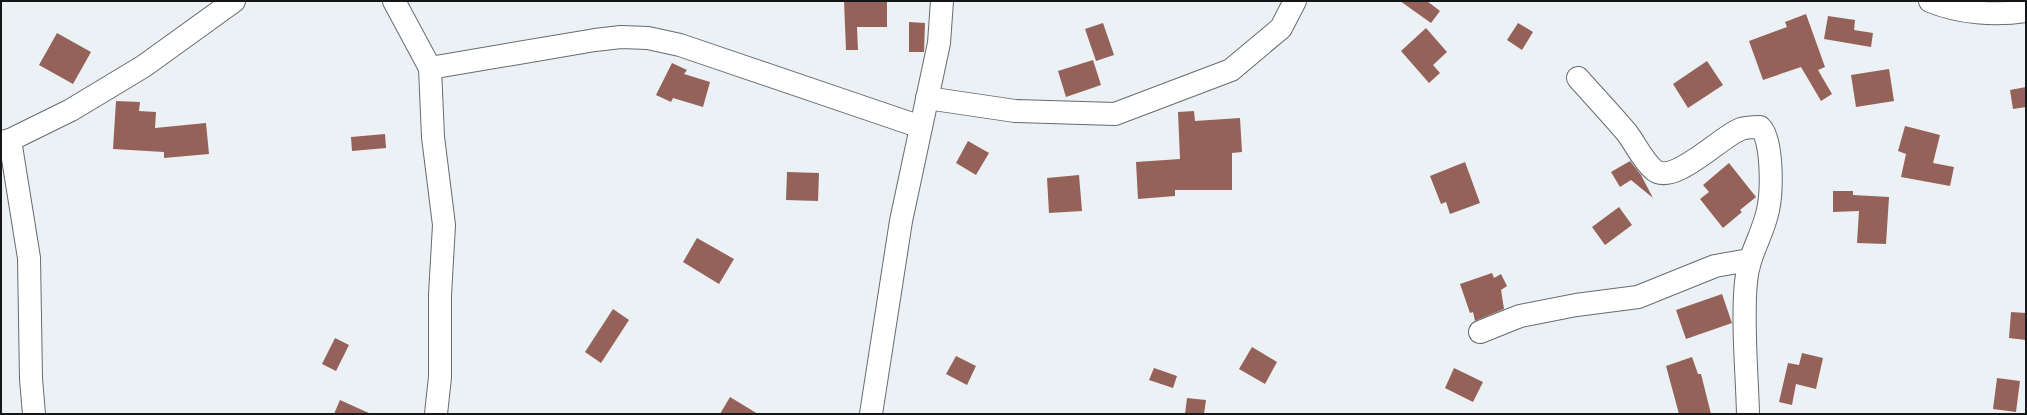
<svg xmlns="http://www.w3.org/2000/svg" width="2027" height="415" font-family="Overpass,sans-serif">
<rect width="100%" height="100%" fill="#ecf1f5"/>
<g fill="#946258">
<path d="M844 1H887V27H857L858 50H846Z"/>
<path d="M1400 1H1427L1440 11 1431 23Z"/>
<path d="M1806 14 1825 67 1818 70 1832 94 1821 101 1801 67 1763 80 1749 41 1787 27 1785 22Z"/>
<path d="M1828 16 1855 20 1854 30 1873 33 1871 47 1824 39Z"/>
<path d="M909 22 925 23 924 52H909Z"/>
<path d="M1103 23 1114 55 1096 61 1085 29Z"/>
<path d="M1518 23 1533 32 1522 50 1507 40Z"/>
<path d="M1426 28 1447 52 1433 65 1440 73 1429 83 1401 51Z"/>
<path d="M57 33 91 52 73 84 39 65Z"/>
<path d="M1093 60 1101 85 1066 97 1058 71Z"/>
<path d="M1707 61 1723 85 1688 108 1673 84Z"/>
<path d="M672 63 687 70 684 74 710 82 703 107 673 98 671 102 656 95Z"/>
<path d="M1889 69 1894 101 1856 107 1851 75Z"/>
<path d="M2026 87V107L2013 109 2010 90Z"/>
<path d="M116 101 140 102 139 111 156 112 155 128 206 123 209 154 164 158V152L113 149Z"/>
<path d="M1194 111 1195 121 1240 118 1242 152 1232 153V190H1175V196L1138 199 1136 162 1180 159 1178 112Z"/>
<path d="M1905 126 1940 135 1933 163 1954 167 1950 186 1901 177 1906 154 1898 151Z"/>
<path d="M385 134 386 148 352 151 351 137Z"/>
<path d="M968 141 989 153 976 175 956 163Z"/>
<path d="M1630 161 1641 175 1653 198 1631 180 1620 187 1611 172Z"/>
<path d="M1465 162 1480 203 1450 214 1446 202 1441 204 1430 176Z"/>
<path d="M1729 163 1756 197 1740 210 1742 212 1723 228 1700 199 1709 192 1703 185Z"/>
<path d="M787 172 819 173 818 201 786 200Z"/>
<path d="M1079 175 1082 211 1049 213 1047 178Z"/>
<path d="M1833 191H1853V195L1889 197 1886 244 1857 243 1859 211 1833 212Z"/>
<path d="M1619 207 1632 225 1605 245 1592 227Z"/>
<path d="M697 238 734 259 719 284 683 262Z"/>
<path d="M1492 273 1494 278 1501 274 1507 286 1501 290 1504 309 1475 321 1473 312 1470 313 1460 284Z"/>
<path d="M1722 294 1732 323 1686 339 1676 310Z"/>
<path d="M613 309 629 320 601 363 585 352Z"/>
<path d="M2011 312 2026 313V340L2009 338Z"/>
<path d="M335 338 349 345 336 371 322 364Z"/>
<path d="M1252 347 1277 362 1265 384 1239 369Z"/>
<path d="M1802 353 1823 358 1816 389 1796 384 1792 405 1779 402 1788 363 1799 365Z"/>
<path d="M956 356 976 366 967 385 946 374Z"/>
<path d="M1692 357 1698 374H1701L1711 414H1679L1666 366Z"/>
<path d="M1154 368 1177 376 1173 388 1149 380Z"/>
<path d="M1454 368 1483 382 1473 402 1445 388Z"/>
<path d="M1997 378 2020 381 2016 412 1993 409Z"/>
<path d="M730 397 758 414H720Z"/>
<path d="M1187 398 1206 400 1204 414H1185Z"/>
<path d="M340 400 371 414H334Z"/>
</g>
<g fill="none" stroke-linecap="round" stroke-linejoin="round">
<defs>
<g id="minor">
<path d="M394 1 430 68 433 137 444 225 440 295V377L436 414"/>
<path d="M1930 1C1959 13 1995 16 2026 11"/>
<path d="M430 68 595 40 621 37 648 38 680 45 921 127"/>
<path d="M1578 78C1594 96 1611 114 1627 133 1636 145 1643 161 1654 170 1674 186 1721 136 1741 129 1747 127 1753 127 1760 127 1773 139 1772 192 1768 210 1763 235 1748 255 1746 282 1742 323 1747 372 1748 414"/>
<path d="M927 98 1015 111 1115 114 1231 70 1281 28 1295 1"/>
<path d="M10 140 29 258 31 379 34 414"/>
<path d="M1 142 10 140 71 110 144 66 234 1"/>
<path d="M1480 332 1520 316 1576 305 1638 297 1715 266 1749 260"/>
<path d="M871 414 901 221 939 43 942 1"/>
</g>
</defs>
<use href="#minor" stroke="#666b6e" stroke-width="24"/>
<use href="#minor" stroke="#fff" stroke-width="22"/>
</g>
<rect width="2027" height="415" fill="none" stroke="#141617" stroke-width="4"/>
</svg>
